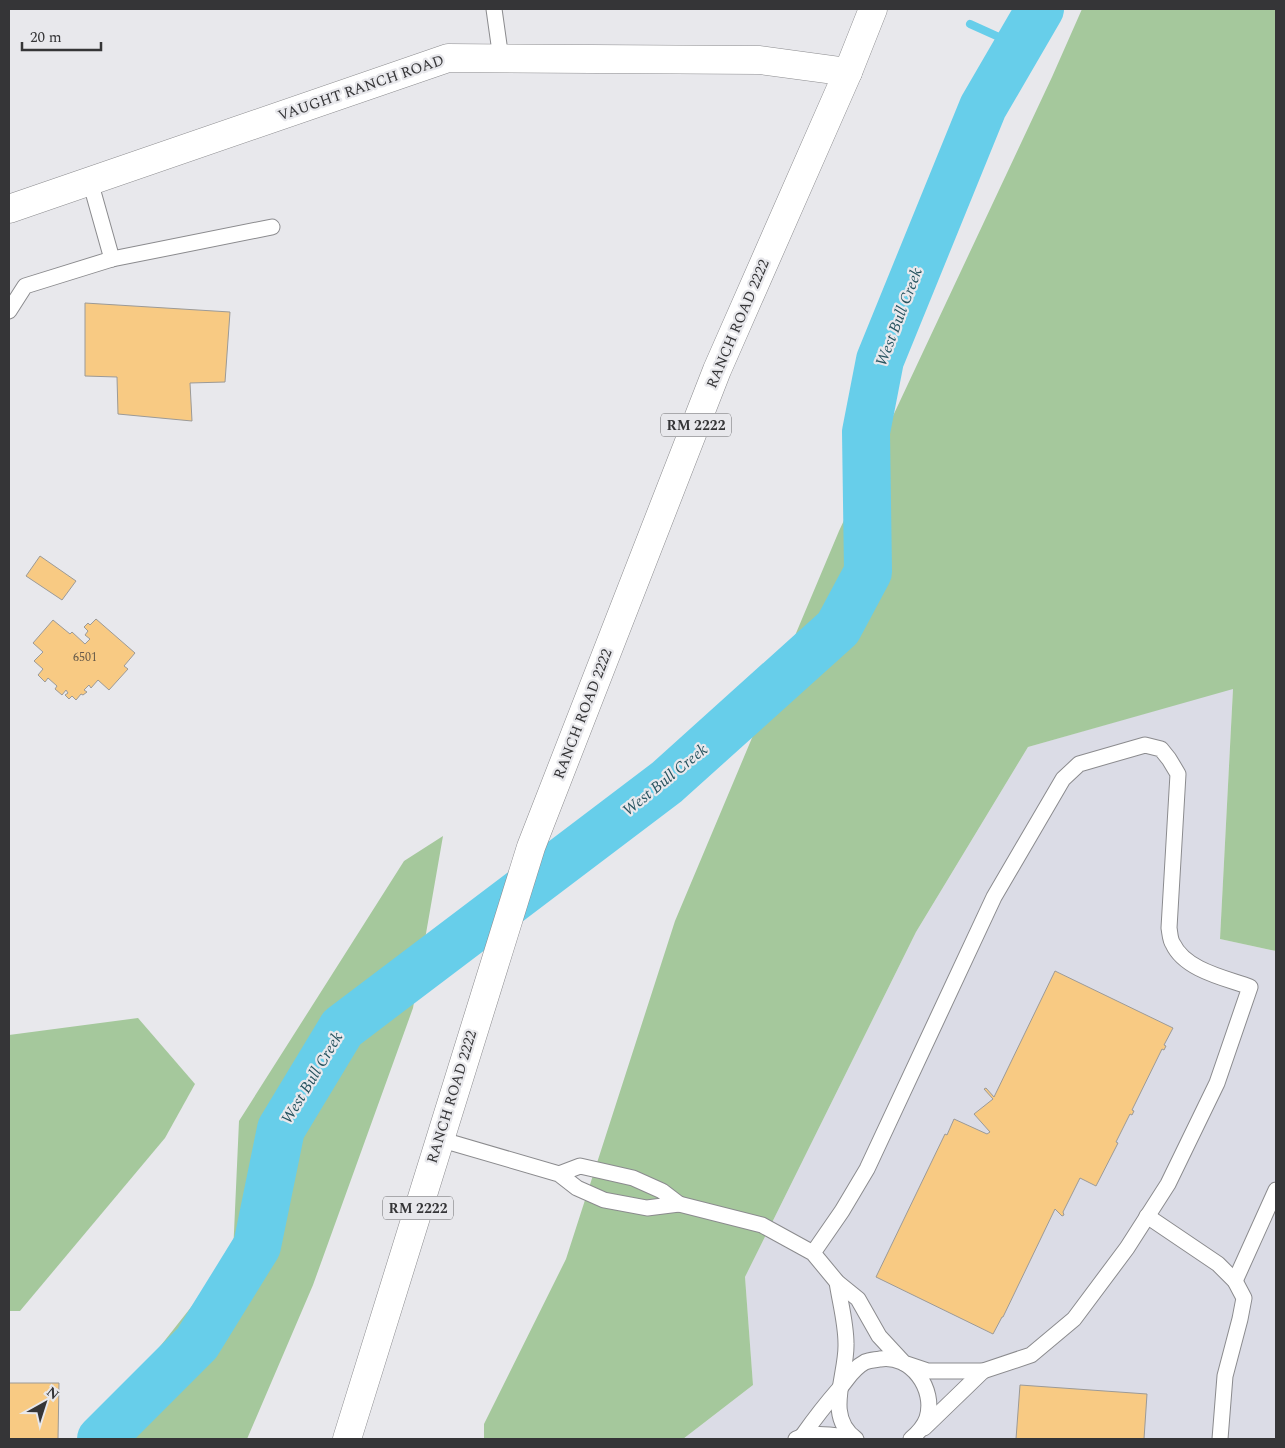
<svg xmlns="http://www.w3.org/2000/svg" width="1285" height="1448" font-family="Spectral,serif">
<rect width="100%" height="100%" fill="#e8e8ec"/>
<path fill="#dbdce6" d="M1233 688 1220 939 1276 951V1439H683L753 1385 745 1277 916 932 1028 747Z"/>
<g fill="#a5c89c">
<path d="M1082 9H1276V951L1220 939 1233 689 1028 747 916 932 745 1277 753 1385 683 1439H484V1424L566 1259 675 921 839 531 1052 77Z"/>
<path d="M443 836 413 1008 313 1285 247 1439H87L233 1254 239 1121 404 861Z"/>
<path d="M138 1018 195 1084 165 1138 20 1311H9V1035Z"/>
</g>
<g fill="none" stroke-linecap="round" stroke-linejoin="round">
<path stroke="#67ceea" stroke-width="8" d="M970 24 1019 46"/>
<path stroke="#67ceea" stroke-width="48" d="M101 1439 197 1343 257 1246 281 1129 342 1028 667 782 838 628 868 572 866 432 880 360 983 107 1040 9"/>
</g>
<g fill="#f8ca83" stroke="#9c9a97">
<path d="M85 303 230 312 225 382 190 383 192 421 118 414 117 377 85 376Z"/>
<path d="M40 556 76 581 62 600 26 576Z"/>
<path d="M96 619 135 653 124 666 128 669 109 690 98 680 91 688 89 685 84 690 87 692 83 695 81 694 76 700 72 696 69 699 65 695 68 693 66 690 62 695 55 689 57 686 48 678 45 682 38 675 43 669 34 661 43 652 33 643 53 620 70 634 72 632 85 644 90 639 85 635 88 631 84 627 88 623 90 625Z"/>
<path d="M1055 971 1173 1028 1164 1045 1166 1046 1164 1050 1162 1049 1132 1110 1134 1111 1132 1115 1130 1114 1116 1142 1118 1143 1116 1147 1096 1186 1080 1178 1063 1212 1064 1215 1062 1216 1055 1209 1003 1317H1002L993 1334 876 1277 945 1134 947 1135 954 1119 987 1134 990 1132 974 1114 993 1099 984 1089 986 1088 994 1097Z"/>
<path d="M9 1383H59L58 1439H9Z"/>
<path d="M1020 1385 1147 1394 1144 1439H1016Z"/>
</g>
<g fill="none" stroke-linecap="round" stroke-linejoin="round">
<defs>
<g id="lane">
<path d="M494 9 501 59"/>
<path d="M90 181 112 259"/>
<path d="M9 311 25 286 112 259 272 227"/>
<path d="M439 1139 559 1174 577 1188 604 1200 647 1208 679 1204 662 1191 633 1178 580 1166 559 1174"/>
<path d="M679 1204 762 1225 813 1253 837 1282 858 1299 879 1336 904 1363 928 1371H983L1031 1355 1074 1319 1127 1248 1168 1184 1217 1083 1250 987C1225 978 1185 970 1173 944 1170 940 1170 933 1169 928L1178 774 1169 759 1161 749 1145 745 1079 764 1063 779 994 897 867 1169 842 1211 813 1253"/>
<path d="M1147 1216 1218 1264 1235 1281 1244 1298 1240 1319 1225 1376 1220 1439"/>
<path d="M1235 1281 1276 1190"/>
<path d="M837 1282C840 1302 846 1323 846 1344 847 1376 824 1416 856 1439"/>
<path d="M924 1428 983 1371"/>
<path d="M803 1435C815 1418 825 1405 839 1389 848 1379 852 1369 865 1362 870 1360 875 1360 880 1359 911 1354 936 1389 927 1418 924 1427 918 1433 911 1439"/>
<path d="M796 1439C813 1431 835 1436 853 1438"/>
</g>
<path id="street" d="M9 209 448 58 760 60 848 72"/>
<path id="primary" d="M347 1439 531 847 717 370 848 72 873 9"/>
</defs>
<use href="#lane" stroke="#8b8b8e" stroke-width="17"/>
<use href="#street" stroke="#8b8b8e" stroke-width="29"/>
<use href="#primary" stroke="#8b8b8e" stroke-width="29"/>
<use href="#lane" stroke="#fff" stroke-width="15"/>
<use href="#street" stroke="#fff" stroke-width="28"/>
<use href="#primary" stroke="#fff" stroke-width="28"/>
</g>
<g text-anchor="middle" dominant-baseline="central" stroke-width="4.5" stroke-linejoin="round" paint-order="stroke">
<g font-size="12" fill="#665a4a">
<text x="85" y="657">6501</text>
</g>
<g fill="#e8e8ec" stroke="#6b6b6d" stroke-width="1">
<rect x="661" y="413.5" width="70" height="23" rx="4"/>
<rect x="383" y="1196.5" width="70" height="23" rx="4"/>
</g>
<g font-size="14" font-weight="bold" fill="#353537">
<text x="696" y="425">RM 2222</text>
<text x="418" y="1208">RM 2222</text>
</g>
<g font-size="15" fill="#353537" stroke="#e8e8ec">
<text transform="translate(361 88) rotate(-19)">VAUGHT RANCH ROAD</text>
<text transform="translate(738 324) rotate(-67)">RANCH ROAD 2222</text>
<text transform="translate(583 714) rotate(-69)">RANCH ROAD 2222</text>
<text transform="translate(452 1097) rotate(-73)">RANCH ROAD 2222</text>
</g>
<g font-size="16" font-style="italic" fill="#26535f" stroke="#e8e8ec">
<text transform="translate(899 317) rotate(-69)">West Bull Creek</text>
<text transform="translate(665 780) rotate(-39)">West Bull Creek</text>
<text transform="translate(312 1078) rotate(-59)">West Bull Creek</text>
</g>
</g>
<rect width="1285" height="1448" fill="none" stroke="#353537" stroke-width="20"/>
<g transform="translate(45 1403) rotate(39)" stroke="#e8e8ec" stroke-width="4" paint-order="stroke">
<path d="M0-4L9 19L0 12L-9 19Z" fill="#353537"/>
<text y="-8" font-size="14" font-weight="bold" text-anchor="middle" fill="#353537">N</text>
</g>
<path d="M22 42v8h79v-8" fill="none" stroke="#353537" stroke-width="2.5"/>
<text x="30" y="42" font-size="15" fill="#353537" stroke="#e8e8ec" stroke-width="4" paint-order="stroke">20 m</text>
</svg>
